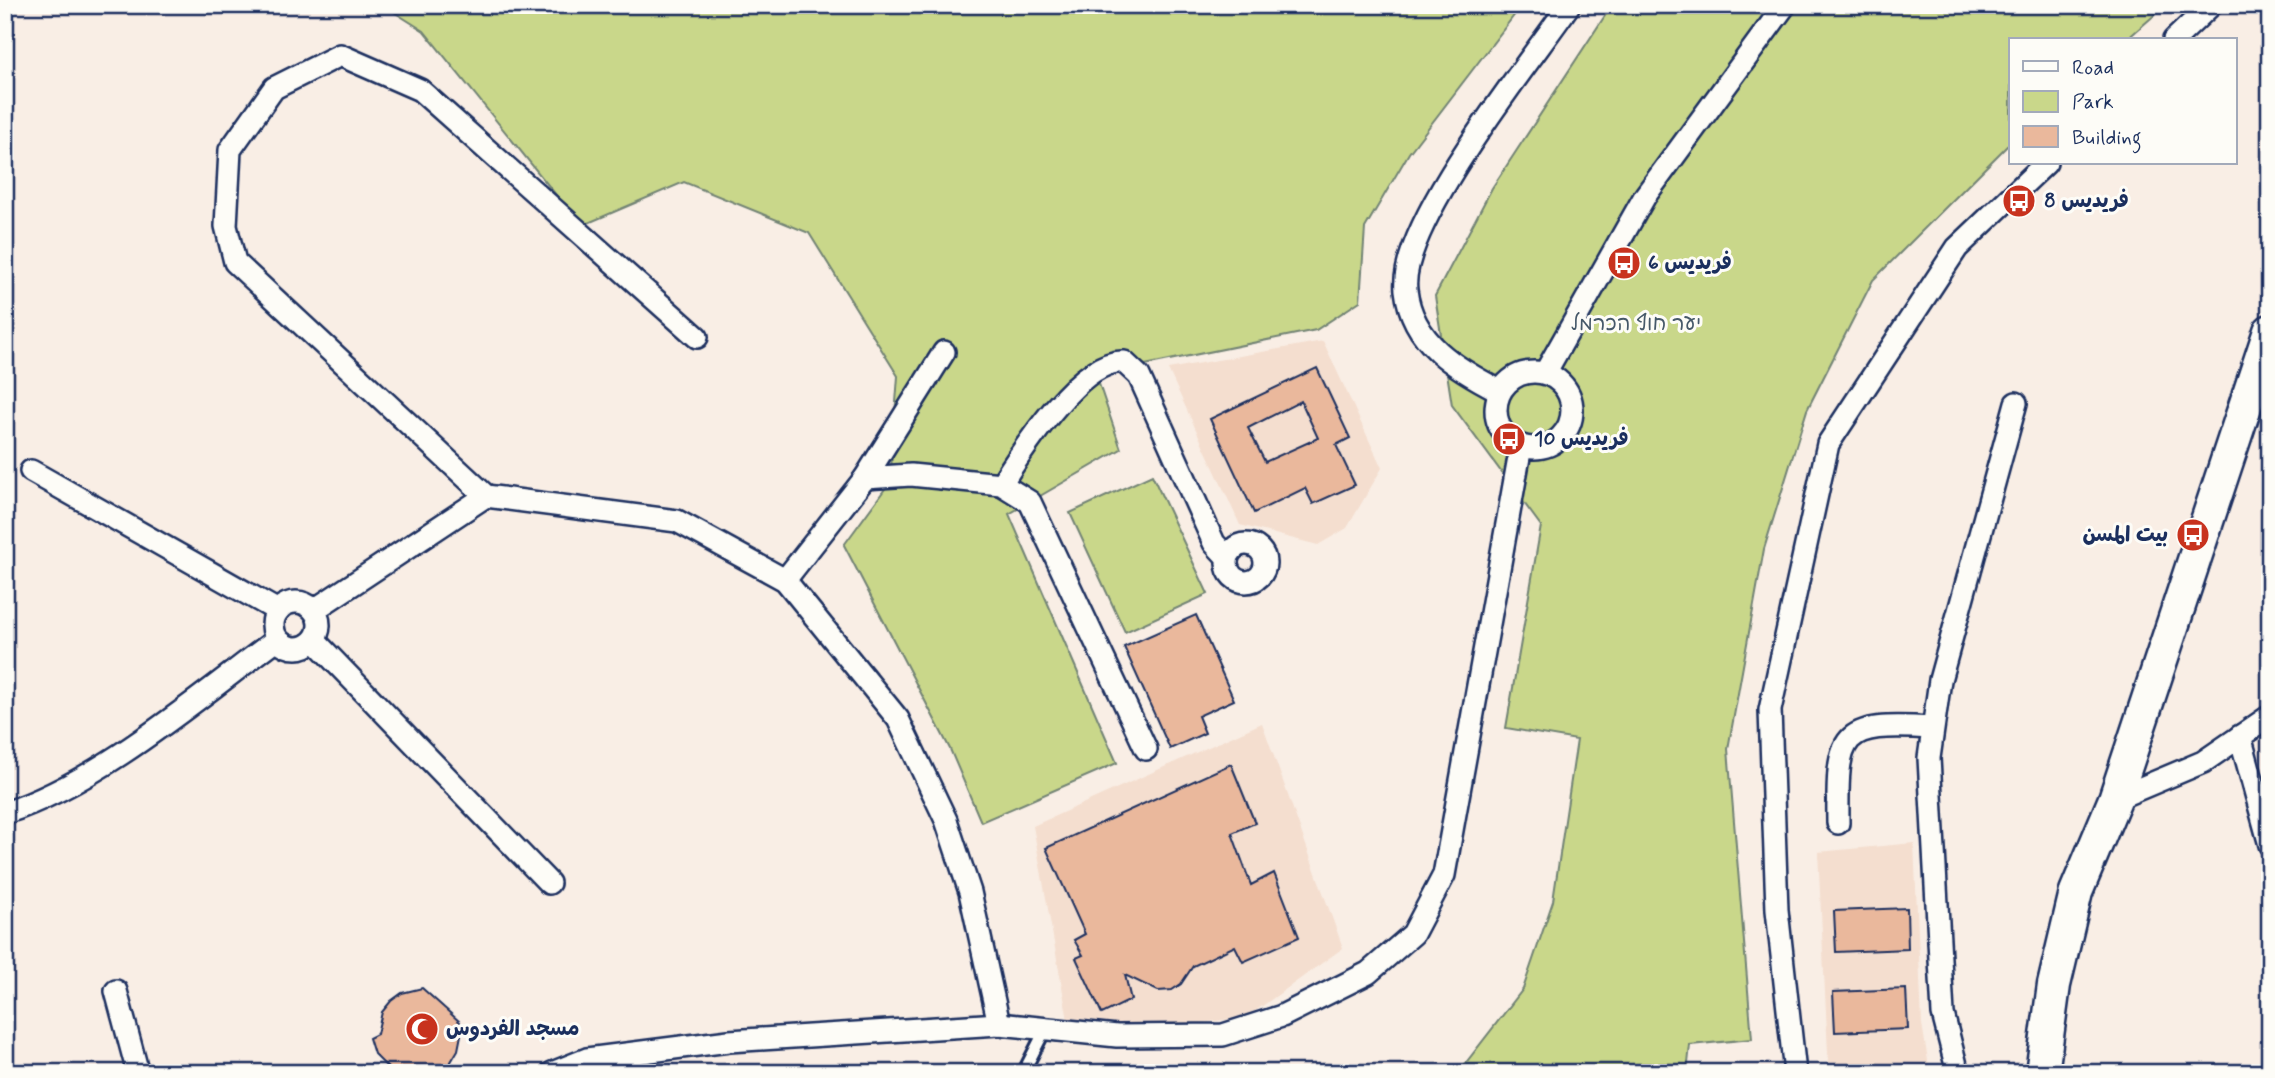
<svg xmlns="http://www.w3.org/2000/svg" width="2275" height="1078" font-family="Mynerve,'Playpen Sans Arabic','Playpen Sans Hebrew',sans-serif">
<rect width="100%" height="100%" fill="#f9eee5"/>
<filter id="ink" filterUnits="userSpaceOnUse"><feTurbulence type="fractalNoise" baseFrequency=".0143" numOctaves="2"/><feDisplacementMap in="SourceGraphic" scale="14" xChannelSelector="R" yChannelSelector="G"/><feConvolveMatrix kernelMatrix="1 2 1 2 8 2 1 2 1" color-interpolation-filters="sRGB"/></filter>
<g filter="url(#ink)">
<g fill="#f4decf">
<path d="M1323 341 1382 468 1347 528 1318 545 1240 525 1168 369Z"/>
<path d="M1262 723 1343 948 1247 1017 1163 1028 1068 1020 1033 826Z"/>
<path d="M1914 843 1922 1024 1930 1073H1829L1818 852Z"/>
</g>
<g fill="#c9d78a" stroke="#728374" stroke-width="2">
<path d="M383 5H1522L1409 153 1365 228 1360 301 1316 330 1096 375 1121 449 1009 514 1117 763 981 822 950 749 844 545 890 482 898 376 809 233 684 182 581 226 424 31Z"/>
<path d="M1612 5H2166L2126 40H2011V142L1873 280 1807 410 1764 549 1728 749 1752 1039 1690 1045 1687 1073H1458L1523 989 1553 901 1577 740 1506 728 1541 526 1452 405 1435 296 1492 188Z"/>
<path d="M1152 475 1208 594 1125 632 1070 513Z"/>
</g>
<g fill="#eab89c" stroke="#1b2f5e" stroke-width="2" fill-rule="evenodd">
<path d="M1317 368 1350 438 1336 445 1355 485 1313 504 1305 488 1254 513 1210 419ZM1301 401 1318 438 1265 462 1248 428Z"/>
<path d="M1196 615 1234 700 1198 716 1205 733 1170 749 1124 647Z"/>
<path d="M1231 764 1255 823 1232 833 1251 885 1274 873 1299 937 1243 962 1235 946 1193 966 1181 984 1172 990 1158 991 1125 975 1131 1000 1102 1014 1076 958 1083 955 1074 940 1085 934 1046 848Z"/>
<path d="M1907 908 1908 949 1836 952 1834 911Z"/>
<path d="M422 988 460 1022 461 1035 458 1050 449 1065 440 1073H393L374 1054 369 1038 377 1034 382 1012 391 1001 402 993Z"/>
<path d="M1906 989 1908 1029 1835 1032 1833 992Z"/>
</g>
<g fill="none" stroke-linecap="round" stroke-linejoin="round">
<defs>
<path id="lane" d="M1023 1073 1046 1028"/>
<g id="street">
<path d="M2174 40 2211 5"/>
<circle cx="1534" cy="410" r="38"/>
<path d="M1545 373 1645 196 1785 5"/>
<path d="M1500 391C1457 369 1412 343 1406 290 1398 225 1530 62 1569 5"/>
<path d="M31 471 278 611"/>
<path d="M865 478 911 475 1001 484 1030 502 1146 749"/>
<path d="M1001 484C1022 451 1081 358 1124 362L1139 376 1214 543 1227 557"/>
<path d="M486 496 235 262 226 226 230 150 274 88 340 55 420 90 697 337"/>
<circle cx="1246" cy="563" r="19"/>
<path d="M785 580 865 478 944 352"/>
<circle cx="296" cy="625" r="23"/>
<path d="M314 610 486 496 677 521 785 580 898 719 946 820 970 892 999 1024"/>
<path d="M314 640 549 883"/>
<path d="M2240 736 2270 845"/>
<path d="M2115 799 2203 762 2270 716"/>
<path d="M5 813C100 782 196 699 277 639"/>
<path d="M1838 823C1837 733 1839 722 1932 728"/>
<path d="M116 991 138 1073"/>
<path d="M552 1073 587 1059 729 1041 999 1024 1117 1036 1223 1035 1282 1016 1368 973 1413 934 1444 875 1521 446"/>
<path d="M1795 1073 1777 910 1770 710 1828 444 1957 248 2046 163"/>
<path d="M1958 1073 1943 1014 1929 758 1940 680 2016 403"/>
</g>
<path id="secondary" d="M2042 1073 2054 985 2076 892 2115 799 2270 331"/>
</defs>
<use href="#lane" stroke="#1b2f5e" stroke-width="16"/>
<use href="#street" stroke="#1b2f5e" stroke-width="26"/>
<use href="#secondary" stroke="#1b2f5e" stroke-width="37"/>
<use href="#lane" stroke="#fdfcf7" stroke-width="10"/>
<use href="#street" stroke="#fdfcf7" stroke-width="21"/>
<use href="#secondary" stroke="#fdfcf7" stroke-width="32"/>
</g>
</g>
<defs>
<symbol id="bus-disc" viewBox="-11 -11 22 22"><circle r="9.5" fill="#c8321e" stroke="#fdfcf7"/><path d="M-5-6H5V4H4V6H2V4H-2V6H-4V4H-5ZM-3.5-4V0h7V-4ZM-3.5 1.2v1.5H-2V1.2ZM2 1.2v1.5H3.5V1.2Z" fill="#fff"/></symbol>
<symbol id="mosque-disc" viewBox="-11 -11 22 22"><circle r="9.5" fill="#c8321e" stroke="#fdfcf7"/><path d="M3.5-4.9A6 6 0 1 0 3.5 4.9A5 5 0 1 1 3.5-4.9Z" fill="#fff"/></symbol>
</defs>
<g fill-rule="evenodd">
<use href="#bus-disc" x="2000" y="182" width="38" height="38"/>
<use href="#bus-disc" x="1605" y="244" width="38" height="38"/>
<use href="#bus-disc" x="1490" y="420" width="38" height="38"/>
<use href="#bus-disc" x="2174" y="516" width="38" height="38"/>
<use href="#mosque-disc" x="403" y="1010" width="38" height="38"/>
</g>
<g text-anchor="middle" dominant-baseline="central" stroke-width="6" stroke-linejoin="round" paint-order="stroke">
<g font-size="21" font-weight="bold" fill="#1b2f5e" stroke="#fdfcf7" text-anchor="start">
<text x="2044" y="201">فريديس 8</text>
<text x="1648" y="263">فريديس 6</text>
<text x="1534" y="439">فريديس 10</text>
<text x="2168" y="535" text-anchor="end">بيت المسن</text>
<text x="446" y="1029">مسجد الفردوس</text>
</g>
<g font-size="21" fill="#465969" stroke="#fdfcf7">
<text x="1636" y="324">יער חוף הכרמל</text>
</g>
</g>
<rect width="2275" height="1078" fill="none" stroke="#fdfcf7" stroke-width="28"/>
<rect x="14" y="14" width="2247" height="1050" fill="none" stroke="#1b2f5e" stroke-width="2.5" filter="url(#ink)"/>
<rect x="2009" y="38" width="228" height="126" fill="#fdfcf7" stroke="#a3aaba" stroke-width="2"/>
<rect x="2023" y="61" width="35" height="10" fill="#fdfcf7" stroke="#a3aaba" stroke-width="2"/>
<text x="2072" y="74" font-size="21" fill="#1b2f5e">Road</text>
<rect x="2023" y="91" width="35" height="21" fill="#c9d78a" stroke="#a3aaba" stroke-width="2"/>
<text x="2072" y="108" font-size="21" fill="#1b2f5e">Park</text>
<rect x="2023" y="126" width="35" height="21" fill="#eab89c" stroke="#a3aaba" stroke-width="2"/>
<text x="2072" y="144" font-size="21" fill="#1b2f5e">Building</text>
</svg>
